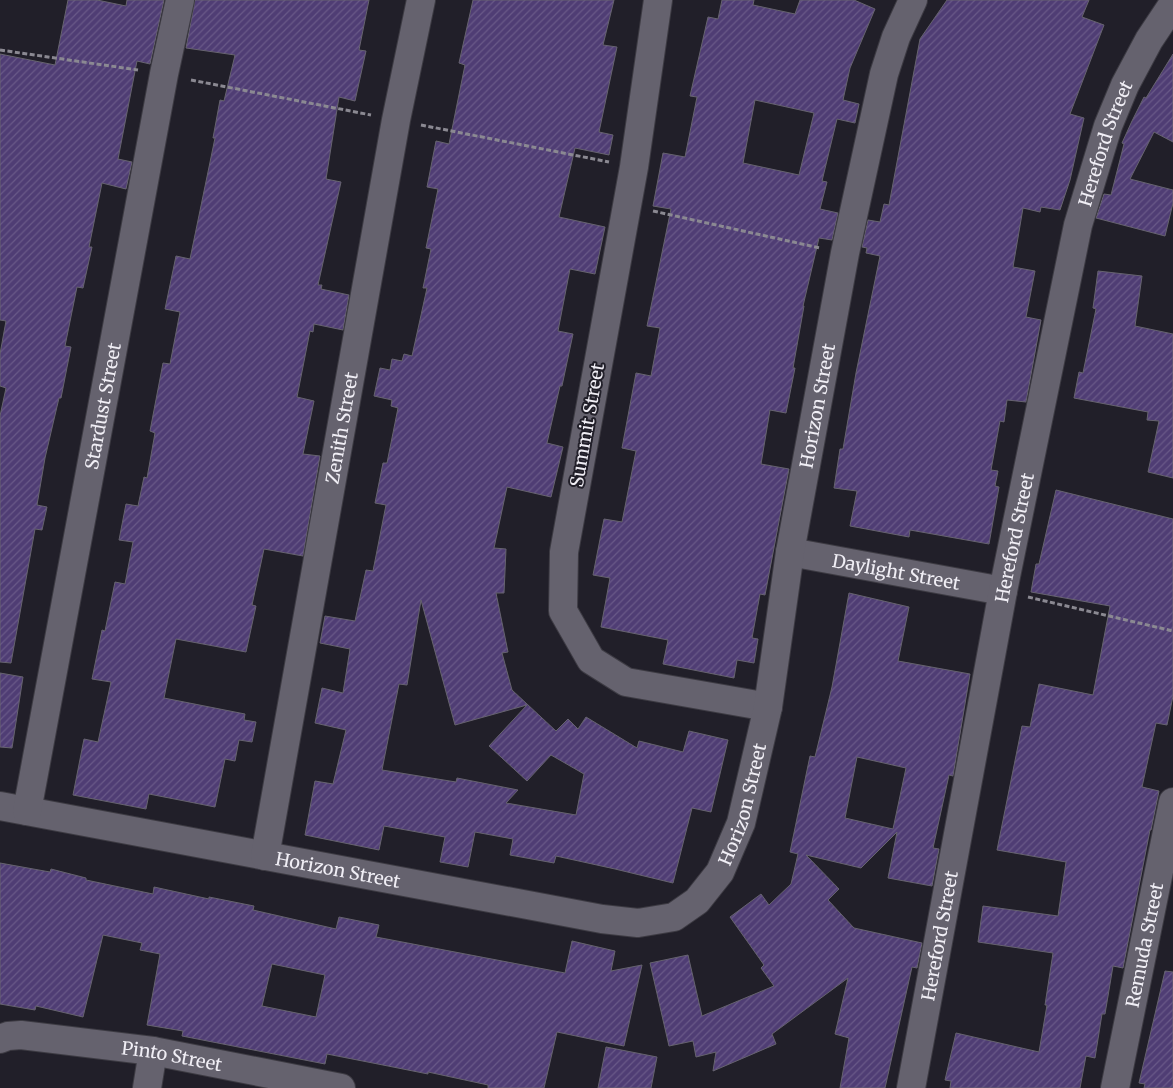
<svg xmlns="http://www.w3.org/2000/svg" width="1173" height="1088" font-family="Merriweather,serif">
<defs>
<pattern id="building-hatch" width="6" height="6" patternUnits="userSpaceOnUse" patternTransform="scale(1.25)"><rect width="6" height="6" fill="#4f3d74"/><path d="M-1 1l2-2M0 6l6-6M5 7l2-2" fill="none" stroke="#695988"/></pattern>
</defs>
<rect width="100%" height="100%" fill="#211f29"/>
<g fill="url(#building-hatch)" stroke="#66636f" fill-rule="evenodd">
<path d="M68 0H97L126 6 127 0H164L150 64 137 61 118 159 132 162 126 189 102 183 89 247H92L83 288 77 287 65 346 71 347 61 398H59L45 458 37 505 47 507 42 530 35 529 11 663 0 662V416L6 388 0 386V354L6 321 0 320V54L55 65Z"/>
<path d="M195 0H369L359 50 366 51 355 101 339 97 326 179 341 182 318 285H322L321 289 349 295 343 330 314 324 313 332 310 331 297 397 314 401 303 454 320 456 303 556 264 549 252 605 256 606 246 652 176 639 164 698 245 714 244 720 256 722 252 742 239 740 235 761 225 759 215 807 149 794 146 809 73 795 84 739 98 742 111 682 92 679 102 630 105 631 115 582 125 584 133 542 119 540 126 504 138 506 144 477 147 478 155 433 150 431 163 363 170 364 180 312 165 309 176 256 190 259 215 138H213L220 100 224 101 235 55 186 48Z"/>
<path d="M473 0H614L603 45 617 47 599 132 613 135 609 155 575 148 559 217 605 227 595 274 570 269 558 331 573 334 562 386H560L547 443 563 447 551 497 507 487 494 548 506 549 504 593H496L508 652 502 653 512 690 556 731 568 719 578 729 586 717 637 748 639 741 683 752 689 731 728 740 711 812 692 808 673 883 615 869 556 856 554 863 510 855 513 839 475 832 468 867 440 862 445 837 384 826 379 850 305 835 315 781 333 784 346 730 315 723 322 688 343 693 350 649 320 643 325 616 355 621 366 570 373 571 386 505 375 503 383 463H387L398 408 391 406 392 400 374 396 380 368 390 370 392 359 402 361 404 354 412 356 427 288H423L431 249 426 248 438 189 427 187 436 141 449 144 465 65 459 63ZM421 600 455 725 527 705 489 746 527 781 551 755 584 774 576 815 506 803 518 790 457 778 456 782 382 770 399 684 407 685Z"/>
<path d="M722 0H754L753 5 795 14 800 0H854L875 9 850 68 843 100 859 104 855 123 837 119 822 181 827 182 820 209 838 213 832 240 819 238 803 306H804L793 368H795L786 413 770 410 761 464 789 469 765 595 760 594 752 638 758 639 754 663 737 660 734 678 663 664 668 640 601 627 610 578 593 575 604 519 622 522 636 451 622 448 636 373 651 376 660 328 647 326 671 209 653 206 663 153 685 157 697 97 690 96 708 17 718 19ZM755 100 814 113 799 175 743 163Z"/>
<path d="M947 0H1089L1082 17 1104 25 1070 114 1084 118 1070 180 1060 210 1041 207 1040 212 1023 208 1013 267 1035 271 1026 317 1041 320 1026 402 1007 400 1004 422 1000 421 991 470 998 471 995 486 999 487 989 544 910 530 909 537 850 526 857 491 834 488 840 449H843L856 373 880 256 866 253 867 248 862 247 868 220 880 222 884 204 889 205 920 39Z"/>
<path d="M1173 54V142L1154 132 1130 179 1173 190V203L1165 236 1096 218 1104 194 1111 195 1124 144 1122 143 1132 121 1144 97 1146 98Z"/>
<path d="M1098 271 1142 276 1135 326 1173 334V478L1148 472 1159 421 1147 420 1148 412 1074 398 1079 372 1083 373 1096 309 1093 308Z"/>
<path d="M1056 490 1173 519V696L1167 725 1156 723 1142 787 1159 791 1151 830H1150L1123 968 1113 966 1105 1014H1102L1095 1058 1086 1056 1080 1088H950L951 1081 945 1080 956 1033 1039 1052 1047 1005H1045L1053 953 978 942 983 906 1058 916 1066 862 997 850 1022 726 1030 727 1039 684 1093 695 1110 606 1031 592 1036 564H1039Z"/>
<path d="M849 593 909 607 898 661 970 674 953 776 949 775 933 848 939 849 932 886 888 878 897 832 861 868 806 855 839 889 828 900 854 928 922 943 917 968 912 967 885 1088H840L849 1038 835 1034 848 978 772 1034 776 1044 713 1071 716 1052 696 1057 693 1041 669 1046 650 963 688 955 702 1016 774 986 761 968 764 965 730 917 761 894 769 905 791 884 798 854 790 852 810 756 815 757 832 687ZM857 757 906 768 893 829 845 818Z"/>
<path d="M0 673 23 677 12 748 0 747Z"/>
<path d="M0 863 50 872 51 869 86 878V880L153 894 154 887 209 899V897L254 906 253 910 336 929 339 917 379 925 376 937 565 973 572 941 615 951 611 971 642 965 624 1046 557 1032 544 1088H488V1085L428 1072V1074L388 1066 327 1054 325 1064 182 1036 183 1031 147 1025 160 954 140 950 142 943 103 935 83 1017 36 1006 35 1010 0 1004ZM272 964 325 975 316 1017 262 1006Z"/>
<path d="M1165 971 1173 972V1088H1144L1145 1084 1139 1083Z"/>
<path d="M606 1047 657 1057 651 1088H598Z"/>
</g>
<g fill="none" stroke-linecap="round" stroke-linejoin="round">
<defs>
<g id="minor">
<path d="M658 0 634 167 564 552 563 611 591 660 626 682 768 707"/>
<path id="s1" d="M790 552 1003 591"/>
<path id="s2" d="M0 806 602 919 638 923 674 917 697 901 720 872 741 823 768 707 790 552 845 253 884 74 896 37 913 0"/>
<path id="s3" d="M27 811 164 74 180 0"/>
<path id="s4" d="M265 856 396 120 421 0"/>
<path id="s5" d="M0 1039 8 1036 21 1035 153 1051 341 1088"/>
<path d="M147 1088 153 1051"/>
<path id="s6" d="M911 1088 1003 591 1078 225 1108 126 1125 85 1149 40 1173 4"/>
<path id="s7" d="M1115 1088 1173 802"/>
</g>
</defs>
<use href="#minor" stroke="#3d3b43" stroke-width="30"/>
<g stroke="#8b8992" stroke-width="3" stroke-dasharray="5 2.5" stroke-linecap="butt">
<path d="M0 50 138 70"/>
<path d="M191 80 371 115"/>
<path d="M421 125 609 162"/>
<path d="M653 211 820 248"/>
<path d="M1028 597 1173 631"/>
</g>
<use href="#minor" stroke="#65626e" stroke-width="28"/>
</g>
<g text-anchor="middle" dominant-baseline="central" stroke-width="4" stroke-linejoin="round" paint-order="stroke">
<g font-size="18" fill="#f0eef5" stroke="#211f29">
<text stroke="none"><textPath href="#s6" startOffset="965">Hereford Street</textPath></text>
<text stroke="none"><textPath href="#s3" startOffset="412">Stardust Street</textPath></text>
<text stroke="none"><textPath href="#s2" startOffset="1228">Horizon Street</textPath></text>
<text transform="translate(587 425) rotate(-80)">Summit Street</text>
<text stroke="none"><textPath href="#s4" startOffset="435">Zenith Street</textPath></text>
<text stroke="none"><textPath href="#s6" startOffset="560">Hereford Street</textPath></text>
<text stroke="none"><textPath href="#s1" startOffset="108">Daylight Street</textPath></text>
<text stroke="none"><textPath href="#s2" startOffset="822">Horizon Street</textPath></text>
<text stroke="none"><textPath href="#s2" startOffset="344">Horizon Street</textPath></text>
<text stroke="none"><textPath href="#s6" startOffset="155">Hereford Street</textPath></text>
<text stroke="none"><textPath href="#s7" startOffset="146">Remuda Street</textPath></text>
<text stroke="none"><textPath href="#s5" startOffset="174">Pinto Street</textPath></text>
</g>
</g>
</svg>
